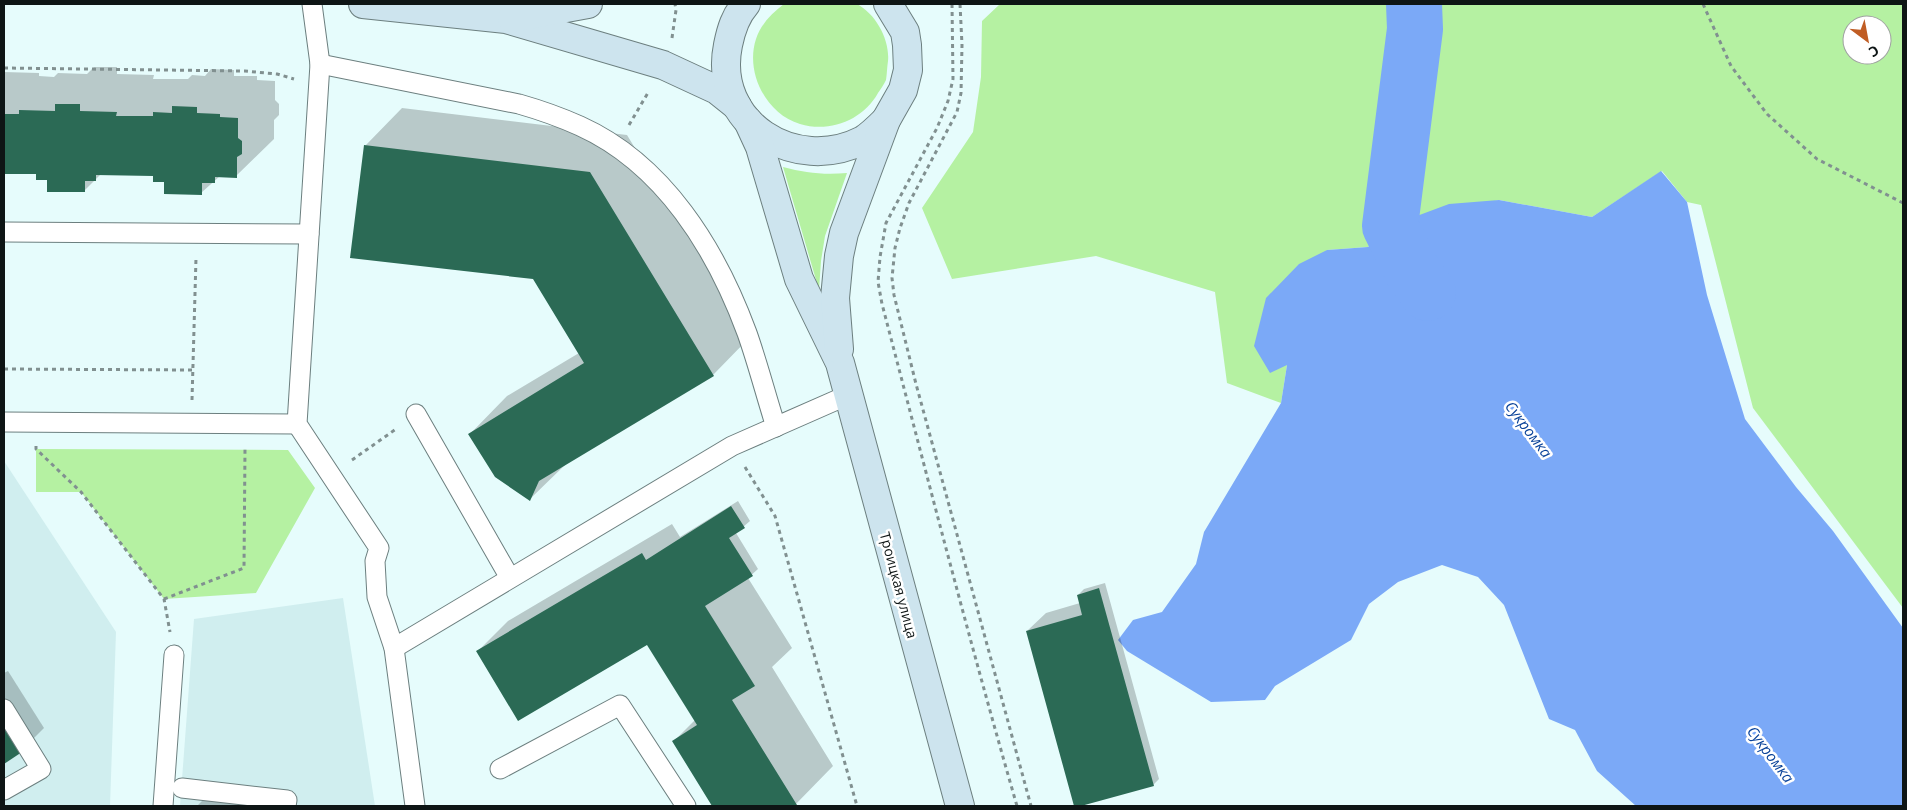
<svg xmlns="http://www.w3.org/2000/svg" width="1907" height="810" font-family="'Open Sans',sans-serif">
<rect width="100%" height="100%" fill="#e6fcfc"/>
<g fill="#d0eeef">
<path d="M4 461 116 632 110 806H4Z"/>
<path d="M343 598 375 806H180L194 619Z"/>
</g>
<g fill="#b5f1a2" fill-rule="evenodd">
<path d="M784 4H857C876 14 890 40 888 61 887 67 887 74 886 80 884 84 881 89 878 93 863 120 830 133 800 124 766 114 745 72 756 39 761 24 772 13 784 4Z"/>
<path d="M1000 4H1903V608L1753 408 1701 205 1687 202 1662 171 1592 217 1499 200 1390 226 1368 247 1327 250 1287 365 1281 403 1227 383 1215 292 1096 256 952 279 922 208 973 132 981 77 982 21ZM1852 25H1882V55H1852Z"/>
<path d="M783 167C805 173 824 175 847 173L825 236 821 261 819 290Z"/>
<path d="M36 449 288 450 315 488 256 593 164 599 81 492H36Z"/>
</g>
<path fill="#7ba9f7" d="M1661 171 1687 202 1707 295 1745 419 1796 487 1833 531 1903 628V806H1636L1597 771 1575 730 1549 719 1504 605 1478 577 1442 565 1398 582 1369 604 1351 640 1275 686 1265 700 1211 702 1127 651 1118 640 1133 620 1162 612 1196 564 1204 532 1281 403 1287 365 1270 373 1254 346 1266 298 1299 264 1327 250 1368 247 1390 226 1449 204 1499 200 1592 217Z"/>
<g fill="#0003">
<path d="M94 67H117V74L154 75 153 79H188L192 75 205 76 211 69 234 70V76H257V80L275 81V100L279 104V115L274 120V139L236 176H220L201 193 154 175 101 174 84 191 48 179 37 173H4V72L39 73V76L54 77 58 73 87 74Z"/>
<path d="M402 108 627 135 750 337 713 375 566 464 530 499 470 434 507 396 579 353 534 278 365 146Z"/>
<path d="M738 501 750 521 736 533 758 569 748 578 792 648 772 667 833 766 794 806H714L673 742 695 720 648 643 478 651 508 621 672 524 680 537Z"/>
<path d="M1105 583 1159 779 1153 785 1075 806 1027 631 1046 613 1080 603 1078 595 1084 589Z"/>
<path d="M8 671 44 728 21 751 4 762V673Z"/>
<path d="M204 799 269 806H197Z"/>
</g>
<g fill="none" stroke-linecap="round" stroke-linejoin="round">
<path stroke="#7ba9f7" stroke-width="56" d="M1414 4 1415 29 1390 226 1413 272 1428 293"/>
</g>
<g fill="#2b6a55">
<path d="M55 104H80V111L117 112 116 116H153V112L172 113V106L197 107V113L220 114V117L238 118V138L242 141V154L237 157V178L215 177V183H202V195L164 194V182H153V176L96 175V181H85V192H47V180H36V174H4V114H19V110L55 111Z"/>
<path d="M364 145 590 172 714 376 539 481 530 501 495 477 468 434 584 363 533 279 350 258Z"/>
<path d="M731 506 745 528 729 538 753 576 705 606 755 686 732 700 797 805 794 806H712L672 741 697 725 647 645 518 721 476 651 642 553 646 560Z"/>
<path d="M1099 588 1154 786 1081 806H1074L1026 631 1082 615 1077 595Z"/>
<path d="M4 724 22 752 4 764Z"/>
</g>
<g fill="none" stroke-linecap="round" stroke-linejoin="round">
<defs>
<g id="lane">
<path d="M312 4 320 64 297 424 379 548 375 561 377 597 394 648 415 806"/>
<path d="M320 64 519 104C540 110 560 117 580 126 664 164 716 249 747 333 758 364 766 396 776 427"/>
<path d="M4 232 309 234"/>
<path d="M416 414 510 578"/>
<path d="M4 422 297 424"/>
<path d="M394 648 732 446 848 395"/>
<path d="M4 709 41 769 4 790"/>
<path d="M500 769 620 705 686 806"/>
<path d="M182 788 287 800 286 806"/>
<path d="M163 806 174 655"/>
</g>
<g id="secondary">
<path d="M363 4 506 19 663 65 717 90 737 106"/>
<path d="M746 4C735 16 731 30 728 45 712 123 795 175 863 140 871 135 879 127 886 120"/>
<path d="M512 18 588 4"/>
<path d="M748 121 760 147 799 279 840 363 960 806"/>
<path d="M839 349 835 298 839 256 844 233 886 120 903 90 908 70 907 45 905 32 888 4"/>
</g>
</defs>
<use href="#lane" stroke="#6c7f7f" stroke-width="21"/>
<use href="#secondary" stroke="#6c7f7f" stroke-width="30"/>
<g stroke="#819090" stroke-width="3" stroke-dasharray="4 4" stroke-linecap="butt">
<path d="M952 4 953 79 948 101 937 128 886 223 880 257 878 282 882 304C926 472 969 640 1017 806"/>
<path d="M960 4 962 45 961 93 957 112 909 203 900 228 895 248 892 278 894 295 916 384 1031 806"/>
<path d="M1703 4 1731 66 1767 114 1817 159 1903 203"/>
<path d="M672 38 676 10 675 4"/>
<path d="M4 68 245 71 277 74 294 79"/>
<path d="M629 125 649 91"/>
<path d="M4 369 193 370"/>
<path d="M192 400 196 258"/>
<path d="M36 446V449L81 492 164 599 170 632"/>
<path d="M352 460 396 429"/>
<path d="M745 467 775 516 857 806"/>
<path d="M164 599 244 568 245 449"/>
</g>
<use href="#lane" stroke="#fff" stroke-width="19"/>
<use href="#secondary" stroke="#cde4ee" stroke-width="28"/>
</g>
<g text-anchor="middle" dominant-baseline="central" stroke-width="5" stroke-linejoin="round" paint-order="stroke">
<g font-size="14" fill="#0e1515" stroke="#fff">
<text transform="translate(899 585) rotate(75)">Троицкая улица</text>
</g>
<g font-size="15" font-style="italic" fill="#094299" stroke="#fff">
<text transform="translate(1529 429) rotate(53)">Сукромка</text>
<text transform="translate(1771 754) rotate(53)">Сукромка</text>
</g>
</g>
<rect width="1907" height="810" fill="none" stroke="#0e1515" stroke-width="10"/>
<g transform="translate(1867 40) rotate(148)"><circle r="24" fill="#ffffff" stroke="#9fa1a1"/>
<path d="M0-4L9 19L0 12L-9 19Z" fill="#c05d24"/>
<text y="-8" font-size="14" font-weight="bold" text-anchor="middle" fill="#0e1515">С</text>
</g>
</svg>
